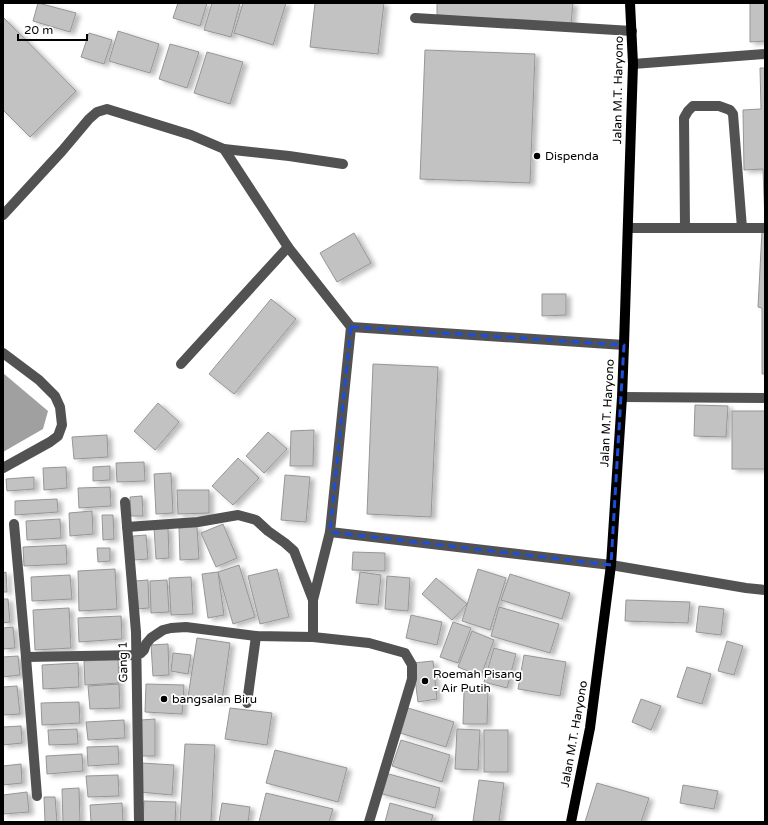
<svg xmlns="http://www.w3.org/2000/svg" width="768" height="825" font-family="'Varela Round',sans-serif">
<defs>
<filter id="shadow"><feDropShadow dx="4.5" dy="2.5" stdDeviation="2" flood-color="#0004"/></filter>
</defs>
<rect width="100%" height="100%" fill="#fff"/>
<path fill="#a0a0a0" d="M3 373 48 411 43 429 3 452Z"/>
<g fill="#c2c2c2" stroke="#969696" filter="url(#shadow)">
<path d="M38 3 76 13 70 32 33 21Z"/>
<path d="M178 3H207L200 26 173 18Z"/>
<path d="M212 3H240L231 37 204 30Z"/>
<path d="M243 3H286L273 45 234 33Z"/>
<path d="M315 3H384L378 54 310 47Z"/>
<path d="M437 3H573L571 24 437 15Z"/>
<path d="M750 3H765V41L750 42Z"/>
<path d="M3 17 76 91 30 137 3 110Z"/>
<path d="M118 31 159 44 150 73 109 61Z"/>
<path d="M89 33 112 40 104 64 81 57Z"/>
<path d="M170 44 199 52 187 88 159 79Z"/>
<path d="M425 50 535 54 530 183 420 179Z"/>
<path d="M207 52 243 62 230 104 194 93Z"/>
<path d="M760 68H765V223L763 169 744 170 743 110 761 109Z"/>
<path d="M762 231H765V374H762V308L758 307Z"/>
<path d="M354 233 371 263 337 282 320 253Z"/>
<path d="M542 294H566V315L542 316Z"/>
<path d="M271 299 296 319 234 394 209 374Z"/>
<path d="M373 364 438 367 431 517 367 514Z"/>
<path d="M158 403 179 422 155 450 134 431Z"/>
<path d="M695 405 728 406 726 437 694 436Z"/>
<rect x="732" y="411" width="33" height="58"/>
<path d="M314 430 313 466H290L291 431Z"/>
<path d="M268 432 287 449 264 473 246 456Z"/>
<path d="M107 435 108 457 74 459 72 437Z"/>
<path d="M238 458 259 478 233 505 212 486Z"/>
<path d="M144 462 145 481 117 482 116 463Z"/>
<path d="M110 466V480L93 481V467Z"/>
<path d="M66 467 67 488 44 490 43 468Z"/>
<path d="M171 473 173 513 156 514 154 474Z"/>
<path d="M285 475 310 477 306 522 281 520Z"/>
<path d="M34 477V489L7 491 6 479Z"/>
<path d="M110 487 111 506 79 508 78 488Z"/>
<path d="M177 490H209V513L178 514Z"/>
<path d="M142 496 143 516H131L130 497Z"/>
<path d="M57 499 58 512 15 515V501Z"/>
<path d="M92 511 93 534 70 536 69 513Z"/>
<path d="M102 515H113L114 539 103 540Z"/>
<path d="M60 519 61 538 27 540 26 521Z"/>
<path d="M223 524 237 558 216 567 201 533Z"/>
<path d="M168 527 169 558 156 559 154 528Z"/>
<path d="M197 527 199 559 180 560 179 528Z"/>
<path d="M146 535 148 559 134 560 133 536Z"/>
<path d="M66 545 67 564 24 566 23 547Z"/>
<path d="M97 548H110V561L98 562Z"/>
<path d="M353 552 385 553V571L352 570Z"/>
<path d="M239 565 255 617 233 624 218 572Z"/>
<path d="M115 569 117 609 79 611 78 571Z"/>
<path d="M277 569 289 617 260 624 248 576Z"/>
<path d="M478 569 506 578 490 630 462 621Z"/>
<path d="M6 572 7 592H3V573Z"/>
<path d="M218 572 224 615 208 618 202 574Z"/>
<path d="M360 572 381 575 378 605 356 603Z"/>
<path d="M510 574 570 593 562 619 501 600Z"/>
<path d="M70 575 72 599 32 601 31 577Z"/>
<path d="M387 576 410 578 408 611 385 609Z"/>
<path d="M191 577 193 614 171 615 169 578Z"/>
<path d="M436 578 467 604 452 620 422 594Z"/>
<path d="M148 580 149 608 136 609 135 581Z"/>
<path d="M167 580 169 612 151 613 150 581Z"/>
<path d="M3 599H8L10 622 3 623Z"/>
<path d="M626 600 690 602 688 623 625 621Z"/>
<path d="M699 606 724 609 721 635 696 632Z"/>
<path d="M499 607 559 624 550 653 491 636Z"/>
<path d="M69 608 71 648 35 650 33 610Z"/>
<path d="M411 615 442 622 437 645 406 638Z"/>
<path d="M121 616 122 639 79 642 78 618Z"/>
<path d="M453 622 471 628 458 663 440 657Z"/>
<path d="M13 627 15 648 3 649V628Z"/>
<path d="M472 631 494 640 481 676 458 667Z"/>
<path d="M197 638 230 643 222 701 188 697Z"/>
<path d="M727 641 743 646 734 675 718 671Z"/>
<path d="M168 644 169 675 153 676 151 645Z"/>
<path d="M494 648 516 654 507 688 484 682Z"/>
<path d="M173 653 191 655 188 674 171 671Z"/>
<path d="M524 655 566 662 560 696 518 689Z"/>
<path d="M18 656 20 675 3 677V657Z"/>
<path d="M118 659 119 683 85 685 84 661Z"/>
<path d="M433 661 437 699 418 702 413 663Z"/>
<path d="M78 663 79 687 43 689 42 665Z"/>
<path d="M687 667 711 674 702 704 677 697Z"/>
<path d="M119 684 120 708 90 709 88 686Z"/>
<path d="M146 684 184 685 182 714 145 712Z"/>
<path d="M17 686 20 714 3 715V687Z"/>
<path d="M464 691 488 692 487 724H463Z"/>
<path d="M641 699 661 706 651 730 632 722Z"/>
<path d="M79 702 80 723 42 725 41 703Z"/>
<path d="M230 708 272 713 267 745 225 739Z"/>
<path d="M408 708 454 722 446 747 400 733Z"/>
<path d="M155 719V756H142L141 720Z"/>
<path d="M124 720 125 738 88 740 86 722Z"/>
<path d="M21 726 22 743 3 745V727Z"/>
<path d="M77 729 78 744 49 745 48 730Z"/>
<path d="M457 729 480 730 478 770 455 769Z"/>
<rect x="484" y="730" width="24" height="42"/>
<path d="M401 740 450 755 442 782 392 766Z"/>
<path d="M185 744 215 745 211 822H180Z"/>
<path d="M118 746 119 764 88 766 87 747Z"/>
<path d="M275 750 347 768 338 802 266 783Z"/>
<path d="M82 754 83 771 47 774 46 756Z"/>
<path d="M142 763 174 765 172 795 140 792Z"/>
<path d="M21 764 22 783 3 785V766Z"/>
<path d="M385 773 440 788 435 808 379 793Z"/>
<path d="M118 775 119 796 88 797 86 776Z"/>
<path d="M479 780 504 783 499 822 473 821Z"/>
<path d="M597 783 649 798 641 822H585Z"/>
<path d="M683 785 718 791 714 809 680 803Z"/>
<path d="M79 788 80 822H63L62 789Z"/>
<path d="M27 792 29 812 3 814V795Z"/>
<path d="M266 793 333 809 329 822H259Z"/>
<path d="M44 797H55L57 822H45Z"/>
<path d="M144 801 176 802 175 822H143Z"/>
<path d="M122 803 123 822H91L90 805Z"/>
<path d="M222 803 250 807 248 822H219Z"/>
<path d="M390 803 433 815 431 822H385Z"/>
</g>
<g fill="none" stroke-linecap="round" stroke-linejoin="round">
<g stroke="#525252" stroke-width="10">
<path d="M415 18 632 31"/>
<path d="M633 64 765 54"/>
<path d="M224 149 289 156 343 164"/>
<path d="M3 215 62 151 89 119 97 112 107 109 191 135 224 149 288 247 351 327 624 345"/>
<path d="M628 228H765"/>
<path d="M685 228 684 118 688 111 693 106H719L730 110 733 114 742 228"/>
<path d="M351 327 330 532 611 565 746 588 765 590"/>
<path d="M3 353 39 380 55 396 60 407 62 425 58 436 50 442 3 468"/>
<path d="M181 364 288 247"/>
<path d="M622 397 765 398"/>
<path d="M125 502 136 632 139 822"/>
<path d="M14 524 26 657 37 796"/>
<path d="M127 527 198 522 238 515 256 520 268 531 285 543 294 551 313 600"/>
<path d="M313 637V600L330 532"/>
<path d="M26 657 136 655 141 653 144 650 146 644 151 638 163 630 171 628 186 627 256 636 313 637 369 643 405 653 412 665V679L369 822"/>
<path d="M247 703 256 636"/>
</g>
<path stroke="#000" stroke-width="10" d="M571 822 590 728 611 565 622 397 624 345 633 64 630 3"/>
</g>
<path fill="none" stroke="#1d4ed8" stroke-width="3" stroke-dasharray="8 5" stroke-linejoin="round" d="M351 327 624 345 611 565 330 532Z"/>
<g fill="#000" stroke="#fff" stroke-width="1.5">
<circle cx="537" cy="156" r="4"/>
<circle cx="425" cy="681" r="4"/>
<circle cx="164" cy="699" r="4"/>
</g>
<g text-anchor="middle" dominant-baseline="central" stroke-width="3.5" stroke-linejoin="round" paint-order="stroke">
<g font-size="12" fill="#000" stroke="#fff">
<text transform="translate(618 90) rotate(-89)">Jalan M.T. Haryono</text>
<text transform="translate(607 413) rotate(-87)">Jalan M.T. Haryono</text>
<text transform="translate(123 662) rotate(-91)">Gang 1</text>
<text transform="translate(574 734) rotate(-80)">Jalan M.T. Haryono</text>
</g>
<g font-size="12" fill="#000" stroke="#fff" text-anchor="start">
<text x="545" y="156">Dispenda</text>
<text x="433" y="674">Roemah Pisang<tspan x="433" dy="14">- Air Putih</tspan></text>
<text x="172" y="699">bangsalan Biru</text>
</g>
</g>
<rect width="768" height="825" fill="none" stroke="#000000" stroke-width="8"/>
<path d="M18 34v6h69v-6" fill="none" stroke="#000000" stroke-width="2"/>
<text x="24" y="34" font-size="12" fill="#000000" stroke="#ffffff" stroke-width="3" paint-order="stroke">20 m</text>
</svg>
